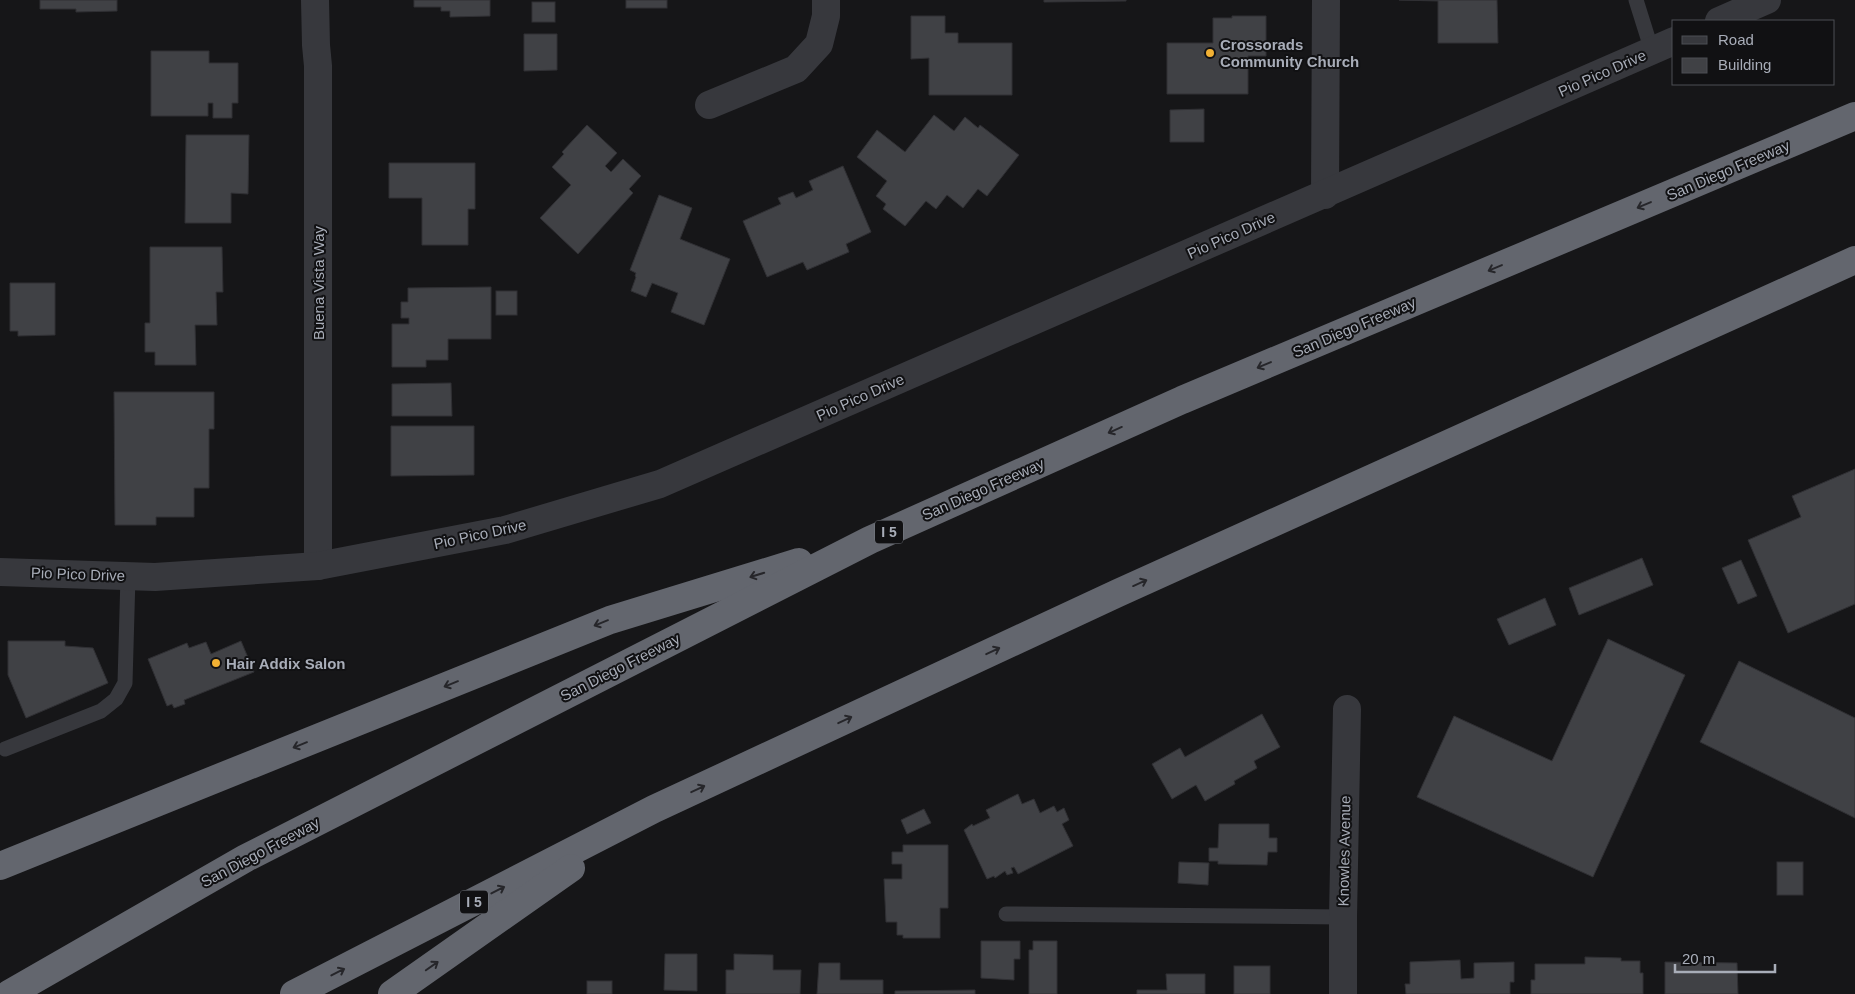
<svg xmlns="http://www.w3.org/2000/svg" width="1855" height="994" font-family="Arial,sans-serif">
<rect width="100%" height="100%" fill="#161618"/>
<g fill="#404145" stroke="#303034">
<path d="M40 0H117V11L76 12V9H40Z"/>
<path d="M414 0H490V16L450 17V11H441V7H414Z"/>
<rect x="626" y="0" width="41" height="8"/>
<path d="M1044 0H1126V1L1044 2Z"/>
<path d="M1399 0H1497L1498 43H1438V1Z"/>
<rect x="532" y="2" width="23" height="20"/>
<path d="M911 16H945V33H958V43H1012V95H929V58L911 59Z"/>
<path d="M1232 16H1266V56H1248V94H1167V43H1213V18H1232Z"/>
<path d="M524 34H557V70L524 71Z"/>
<path d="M151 51H209V63H238V103H232V118H213V103H208V116H151Z"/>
<path d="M1204 109V142H1170V110Z"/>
<path d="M934 115 954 131 965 117 978 128 980 125 1019 155 987 196 978 189 963 208 947 195 936 209 926 201 905 226 883 209 886 204 876 196 887 181 857 157 877 130 905 152Z"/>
<path d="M587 125 617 153 605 166 611 172 623 159 641 176 629 189 633 193 578 254 540 218 571 185 552 167 564 154 562 152Z"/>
<path d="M186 135H249L248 194 231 193V223H185Z"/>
<path d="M389 163H475V209H468V245H422V198H389Z"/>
<path d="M843 166 871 232 846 244 849 252 807 270 803 262 767 277 743 221 781 204 778 198 793 192 796 198 813 190 809 181Z"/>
<path d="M659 195 692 208 680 239 730 259 704 325 671 312 678 293 652 283 646 297 631 291 636 277 635 276 636 273 630 270Z"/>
<path d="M150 247H222L223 292H216L217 325H195L196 365H155V352H145V323H150Z"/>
<path d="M10 283H55V335L18 336V331H10Z"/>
<path d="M491 287V339H448V360H426V367H392V324H409V318H401V302H408V288Z"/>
<rect x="496" y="291" width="21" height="24"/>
<path d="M451 383 452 416H392V384Z"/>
<path d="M114 392H214V429H209V488H194V517H156V525H115Z"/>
<path d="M391 426H474V475L391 476Z"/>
<path d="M1855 469V604L1788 633 1748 540 1801 517 1792 496Z"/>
<path d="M1642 558 1653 585 1579 615 1569 588Z"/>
<path d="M1741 560 1757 596 1738 604 1722 568Z"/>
<path d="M1545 598 1556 625 1509 645 1497 619Z"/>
<path d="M1608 639 1685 675 1593 877 1417 797 1454 716 1552 761Z"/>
<path d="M8 641H65V646L93 648 108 683 26 718 8 675Z"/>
<path d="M241 641 254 672 184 700 185 704 174 708 172 704 167 706 148 659 187 643 189 648 206 642 211 654Z"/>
<path d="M1739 661 1855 718V818L1700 742Z"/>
<path d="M1262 714 1280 747 1254 761 1257 768 1234 781 1235 784 1205 801 1196 785 1172 799 1152 764 1180 748 1185 757Z"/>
<path d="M1018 794 1022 804 1034 799 1040 813 1054 806 1057 812 1064 808 1069 820 1062 824 1073 846 1018 874 1014 867 1011 868 1013 873 1007 875 1005 871 995 878 994 876 987 879 964 830 972 824 973 826 990 818 986 810Z"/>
<path d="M924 809 931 823 907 834 901 820Z"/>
<path d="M1219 824H1269V838H1277V852H1268L1267 865 1218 864V861H1209V848H1218Z"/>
<path d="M903 845H948V908H940V938H903V935H897V922H886L884 879H902V864H892V852H903Z"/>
<path d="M1179 862 1209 863 1208 885 1178 883Z"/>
<rect x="1777" y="862" width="26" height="33"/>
<path d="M981 941H1020V959H1014V980L981 978Z"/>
<path d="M1033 941H1057V994H1029V950H1033Z"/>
<path d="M665 954H697V991L664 990Z"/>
<path d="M734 954 773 955V970H801L800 994H726V970H734Z"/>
<path d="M1585 957 1621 958V961H1640V973H1643V994H1531V980H1535V964H1585Z"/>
<path d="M1460 960 1461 979 1474 978V963L1514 962V982H1510V994H1406L1405 984H1410V962Z"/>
<path d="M1665 962 1737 963 1738 994H1665Z"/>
<path d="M819 963H840V980H883V994H817Z"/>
<rect x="1234" y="966" width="36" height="28"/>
<path d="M1166 974H1205V994H1137V990H1167Z"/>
<rect x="587" y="981" width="25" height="13"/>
<path d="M975 990V994H895V991Z"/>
</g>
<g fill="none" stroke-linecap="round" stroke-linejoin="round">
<g stroke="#37383d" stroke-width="15">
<path d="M1636 0 1652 51"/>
<path d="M5 749 101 711 116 699 125 683 128 576"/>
<path d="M1006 914 1343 917"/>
</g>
<g stroke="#37383d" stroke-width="28">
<path d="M315 0 316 45 318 66V566"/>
<path d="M709 105 796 69 819 44 826 16V0"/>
<path d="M1325 195 1326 0"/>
<path d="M1343 994V917L1347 709"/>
</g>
<g stroke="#37383d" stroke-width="28">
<path d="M1719 21 1767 0"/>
<path d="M0 572 155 577 318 566 505 530 660 484 1674 41"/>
</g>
<g stroke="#63666e" stroke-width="28">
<path d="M0 866 610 620 799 562"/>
<path d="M9 994 246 858 870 540 1182 400 1855 116"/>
<path d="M294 994 654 809 1118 593 1855 260"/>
<path d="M392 994 571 868"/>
</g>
</g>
<defs><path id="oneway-shaft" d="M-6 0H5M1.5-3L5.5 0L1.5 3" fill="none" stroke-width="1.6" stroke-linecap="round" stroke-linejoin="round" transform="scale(1.25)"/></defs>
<g stroke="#26262a">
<use href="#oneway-shaft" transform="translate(1644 205) rotate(157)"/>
<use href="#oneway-shaft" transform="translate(1495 268) rotate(157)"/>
<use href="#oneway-shaft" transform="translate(1264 365) rotate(157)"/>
<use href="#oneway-shaft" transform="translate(1115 430) rotate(156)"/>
<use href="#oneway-shaft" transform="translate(757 575) rotate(163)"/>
<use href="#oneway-shaft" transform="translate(1140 583) rotate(-24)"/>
<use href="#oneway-shaft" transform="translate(601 623) rotate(158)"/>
<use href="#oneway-shaft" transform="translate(993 651) rotate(-25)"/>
<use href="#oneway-shaft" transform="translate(451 684) rotate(158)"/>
<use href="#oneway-shaft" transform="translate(845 720) rotate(-25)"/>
<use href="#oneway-shaft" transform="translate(300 745) rotate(158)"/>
<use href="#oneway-shaft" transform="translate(698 789) rotate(-25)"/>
<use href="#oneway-shaft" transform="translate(498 890) rotate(-27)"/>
<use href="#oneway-shaft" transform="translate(432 966) rotate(-35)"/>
<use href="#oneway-shaft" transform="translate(338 972) rotate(-27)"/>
</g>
<g fill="#f2b134" stroke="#111113" stroke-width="2">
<circle cx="1210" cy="53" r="5"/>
<circle cx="216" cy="663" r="5"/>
</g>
<g text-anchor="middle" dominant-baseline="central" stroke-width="4" stroke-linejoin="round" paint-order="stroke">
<g fill="#111113" stroke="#7b7e86" stroke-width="1">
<rect x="875" y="520.5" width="28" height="23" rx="4"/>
<rect x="460" y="890.5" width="28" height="23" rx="4"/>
</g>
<g font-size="14" font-weight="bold" fill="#a8adb8">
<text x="889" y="532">I 5</text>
<text x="474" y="902">I 5</text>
</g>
<g font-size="15" font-weight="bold" fill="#a8adb8" stroke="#111113" text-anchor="start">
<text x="1220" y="44">Crossorads<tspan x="1220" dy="17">Community Church</tspan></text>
<text x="226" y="663">Hair Addix Salon</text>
</g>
<g font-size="15" fill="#a8adb8" stroke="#111113">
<text transform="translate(1602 73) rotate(-24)">Pio Pico Drive</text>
<text transform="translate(1728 170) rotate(-23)">San Diego Freeway</text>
<text transform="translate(1231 235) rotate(-24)">Pio Pico Drive</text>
<text transform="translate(318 283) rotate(-90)">Buena Vista Way</text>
<text transform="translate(1354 327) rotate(-23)">San Diego Freeway</text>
<text transform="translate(860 397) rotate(-24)">Pio Pico Drive</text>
<text transform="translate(983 489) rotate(-24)">San Diego Freeway</text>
<text transform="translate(480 534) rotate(-12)">Pio Pico Drive</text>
<text transform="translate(78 574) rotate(2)">Pio Pico Drive</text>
<text transform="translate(620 667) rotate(-27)">San Diego Freeway</text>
<text transform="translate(1344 851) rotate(-89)">Knowles Avenue</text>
<text transform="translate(260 852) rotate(-28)">San Diego Freeway</text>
</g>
</g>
<rect x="1672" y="20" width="162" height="65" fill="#111113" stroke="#4d4f55"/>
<rect x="1682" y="36" width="25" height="8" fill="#37383d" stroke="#4d4f55"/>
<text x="1718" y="45" font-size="15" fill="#a8adb8">Road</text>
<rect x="1682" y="58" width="25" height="15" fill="#404145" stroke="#4d4f55"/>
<text x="1718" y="70" font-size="15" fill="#a8adb8">Building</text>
<path d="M1675 964v8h100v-8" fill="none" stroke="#a8adb8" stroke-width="2.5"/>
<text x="1682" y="964" font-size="15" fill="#a8adb8" stroke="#111113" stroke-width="4" paint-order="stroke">20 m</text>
</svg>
